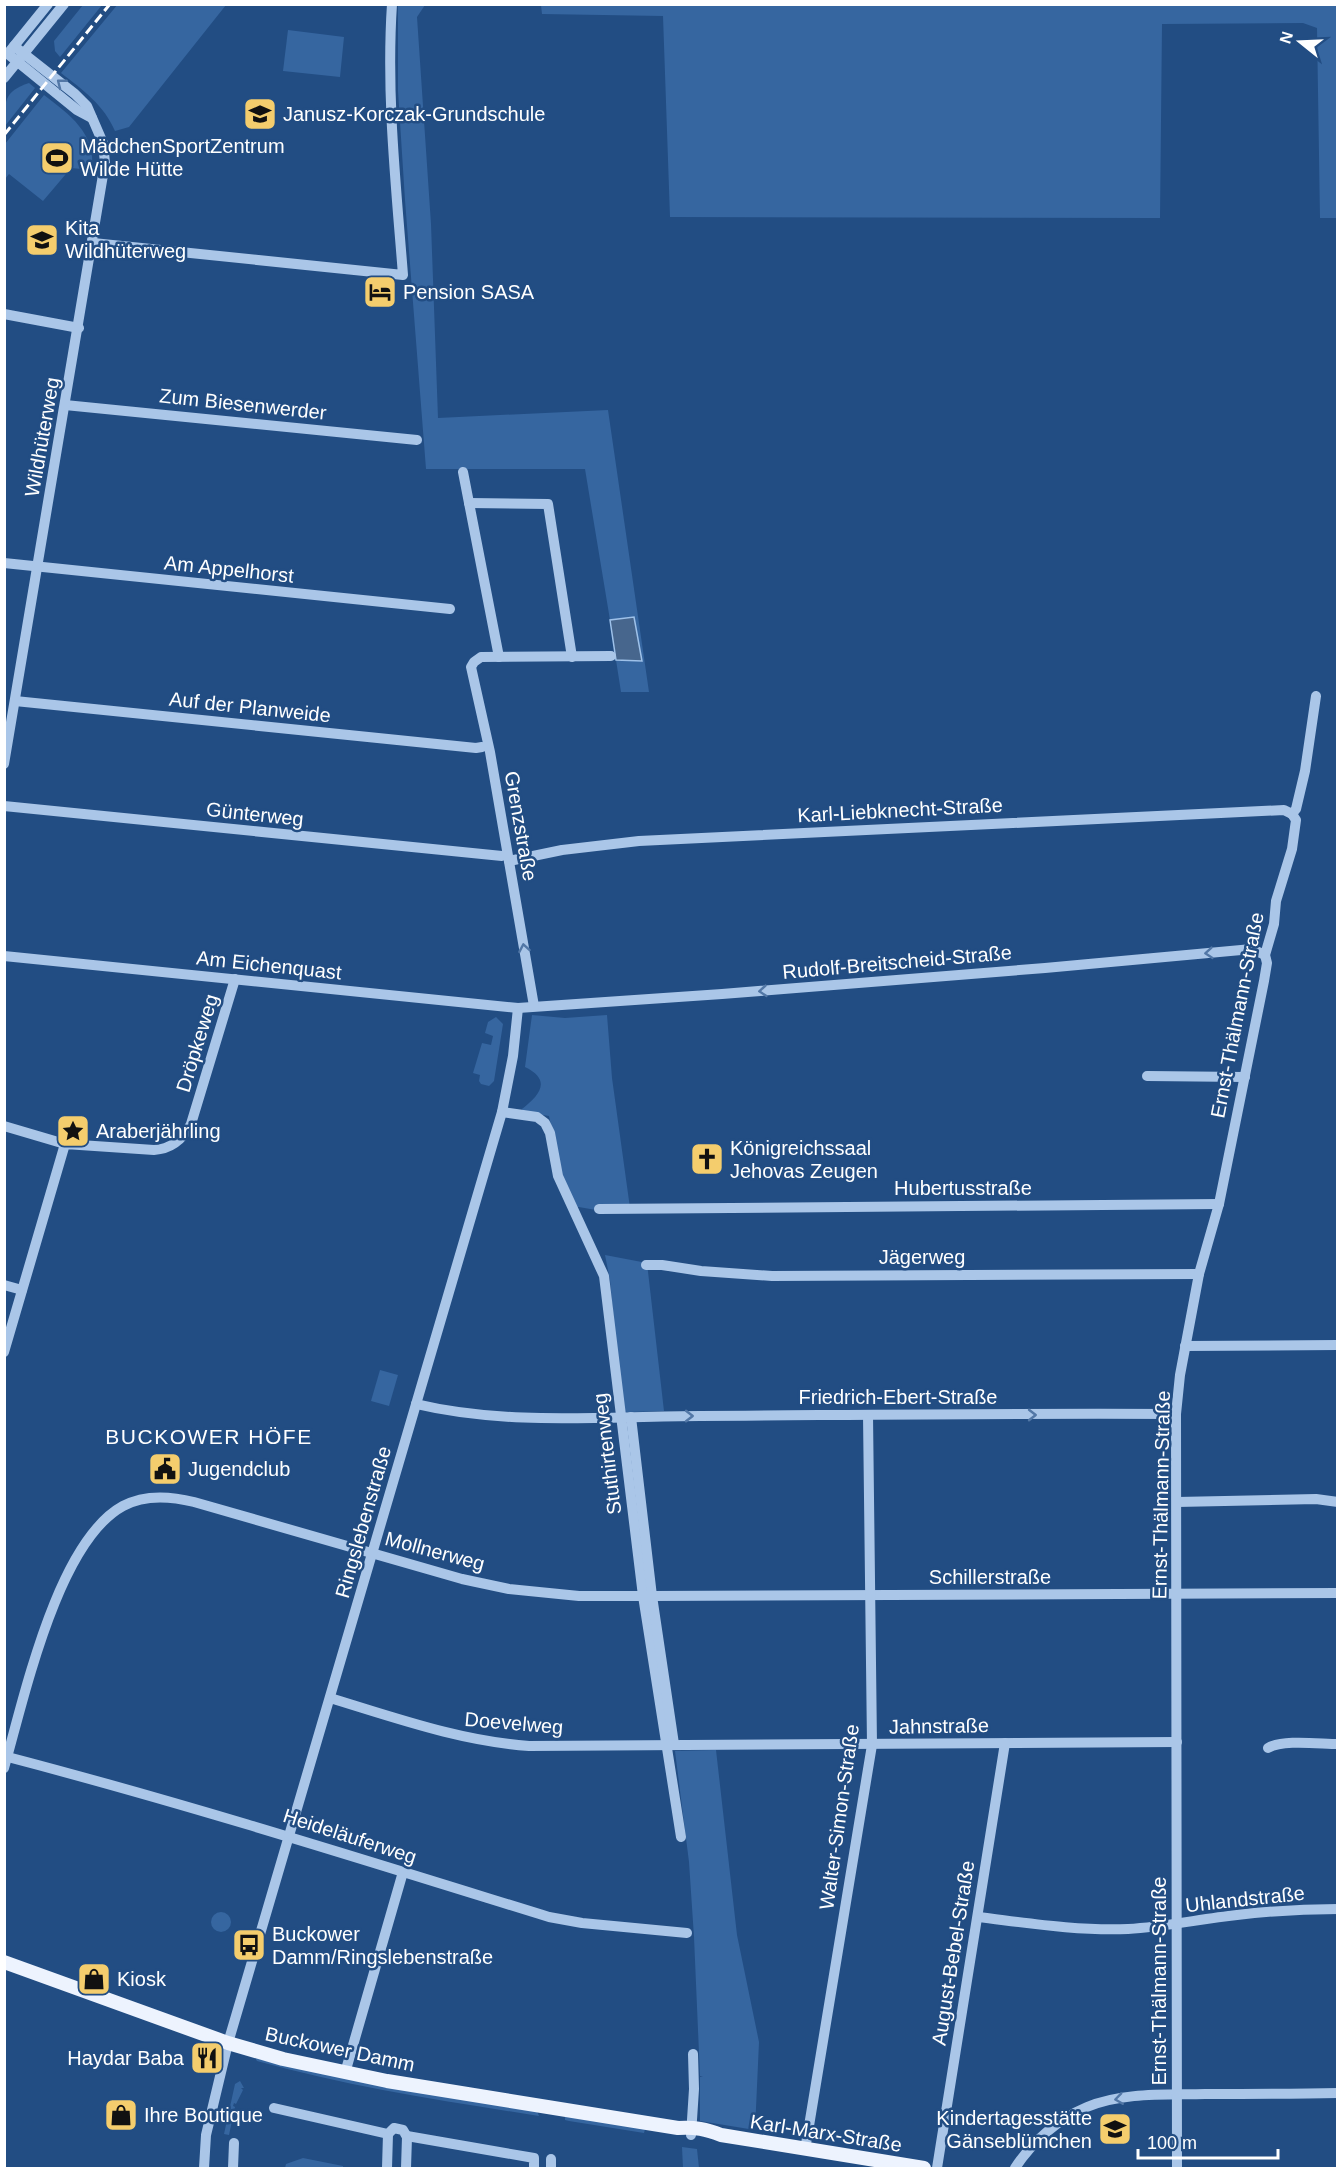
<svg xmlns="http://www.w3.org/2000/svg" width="1342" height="2173" font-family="Helvetica,sans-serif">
<rect width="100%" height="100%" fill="#224d83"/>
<g fill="#3666a0">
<path d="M118 4 226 5 129 127 115 131C104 105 83 90 61 73Z"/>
<path d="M83 5H102L60 57 55 51 54 41Z"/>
<path d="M398 5H425L417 17 431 224 438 418 608 410 649 692H621L616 660H641L634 617 610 620 585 469H426L405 200 398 91Z"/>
<path d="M510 5H1337V218H1320L1317 28 1303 23 1162 24 1160 218 670 217 663 16 542 14 541 5Z"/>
<path d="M288 30 344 37 340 77 283 71Z"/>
<path d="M29 83 35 88 5 126C4 102 4 91 29 83Z"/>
<path d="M44 95C70 115 96 133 92 170L71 168 43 201 9 174 5 179V144Z"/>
<path d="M532 1015 565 1018 607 1015 612 1078 630 1208 596 1210 573 1206 562 1180 549 1116 524 1112 522 1109C540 1095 552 1080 525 1067Z"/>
<path d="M496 1017 503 1024 494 1081 489 1086 481 1084 479 1081 480 1075 473 1073 482 1043 491 1045 493 1036 485 1033 488 1022Z"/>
<path d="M605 1255 647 1263 664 1411 627 1412 622 1411 610 1280Z"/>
<path d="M380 1370 398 1375 389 1406 371 1401Z"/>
<path d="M716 1750 737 1935 759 2042 755 2130 700 2121V2077H703L700 2076 694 1937 689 1862 675 1751Z"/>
<circle cx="221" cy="1922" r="10"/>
<path d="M254 2056 537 2111 539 2116C444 2101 350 2087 257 2061Z"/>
<path d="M240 2081 244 2088H241L243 2090 236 2104 234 2103 233 2106 235 2107 229 2135 224 2134 235 2084Z"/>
<path d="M565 2115 645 2129 644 2133 569 2121 565 2120Z"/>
<path d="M682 2147 697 2149 699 2168H683Z"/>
<path d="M303 2158 343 2166V2168H285L286 2164Z"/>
</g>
<path fill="#47668d" stroke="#9ec1e9" stroke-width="1.5" d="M634 617 642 661 616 660 610 620Z"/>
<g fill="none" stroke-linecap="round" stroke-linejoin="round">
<g stroke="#aac6e8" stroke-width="10">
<path d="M10 51 48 4"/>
<path d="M8 54 77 110 92 118"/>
<path d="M4 78 64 4"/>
<path d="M93 243 403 275C396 185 386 94 392 4"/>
<path d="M4 314 79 328"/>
<path d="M65 405 417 440"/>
<path d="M463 472 499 657"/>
<path d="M469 503 548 504 572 657"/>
<path d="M4 563 450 609"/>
<path d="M15 701 476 748 482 747"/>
<path d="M4 764 105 163 103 143 87 106 75 94 14 46"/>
<path d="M4 806 502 856"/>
<path d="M509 861 562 850 639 841 1284 810 1292 814"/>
<path d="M4 956 518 1008 722 994 1045 968 1252 949 1265 955"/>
<path d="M534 1006 490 752 471 667 474 662 481 657 611 656"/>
<path d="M1147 1076 1245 1077"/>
<path d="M502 1112 537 1117 545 1123 550 1133 558 1176 604 1276 643 1596 681 1837"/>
<path d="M4 1126 65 1144"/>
<path d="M599 1209 1219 1204"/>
<path d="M646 1265H662L701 1271 772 1276 1199 1274"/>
<path d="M4 1285 22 1290"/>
<path d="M1185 1346 1338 1345"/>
<path d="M4 1352 65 1144 154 1150C171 1149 183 1139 191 1124L235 979"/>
<path d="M416 1404C508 1426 606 1416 700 1416 859 1415 1018 1413 1176 1414"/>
<path d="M631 1417 652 1596 674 1744"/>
<path d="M1177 1502 1316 1499 1338 1502"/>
<path d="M330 1698C396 1718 460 1741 529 1746L1177 1742"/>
<path d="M1268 1748C1283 1739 1320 1744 1338 1744"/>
<path d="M4 1756C188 1804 368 1861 549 1917L582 1923 687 1933"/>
<path d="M4 1768C24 1699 57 1542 123 1506 145 1494 170 1496 194 1502L462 1579 509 1589 579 1596H652L1338 1593"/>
<path d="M978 1917C1028 1923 1077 1931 1128 1929 1165 1927 1200 1919 1237 1915 1270 1911 1304 1909 1338 1909"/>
<path d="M345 2073 403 1872"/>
<path d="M274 2108 388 2134 394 2128 403 2130 407 2137 406 2168"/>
<path d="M691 2135 694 2089 693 2054"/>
<path d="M407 2136 534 2158V2168"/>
<path d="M805 2150 872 1745 868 1415"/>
<path d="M204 2168 206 2135 228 2043 502 1112 513 1056 518 1008"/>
<path d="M233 2168 234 2143"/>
<path d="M387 2168 388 2134"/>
<path d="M551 2168V2159"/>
<path d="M937 2168 1005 1743"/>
<path d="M1015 2168C1032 2142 1058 2119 1087 2107 1123 2092 1166 2095 1205 2094 1249 2094 1293 2094 1338 2093"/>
<path d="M1177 2168 1176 1414 1180 1375 1199 1274 1219 1204 1264 981 1267 963 1265 955 1274 924 1276 901 1292 849 1296 820 1292 814 1296 809 1305 771 1316 696"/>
</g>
<path stroke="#edf3fe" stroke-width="14" d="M4 1962 228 2043 283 2059 387 2081 678 2128C695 2127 706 2129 721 2135L924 2168"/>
<path stroke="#fff" stroke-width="3" stroke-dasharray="10 4.5" stroke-linecap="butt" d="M4 135 110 4"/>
</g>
<defs><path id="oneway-chevron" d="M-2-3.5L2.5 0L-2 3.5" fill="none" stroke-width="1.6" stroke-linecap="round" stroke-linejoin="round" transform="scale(1.5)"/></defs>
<g stroke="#5277a6">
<use href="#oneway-chevron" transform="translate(61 83) rotate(-142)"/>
<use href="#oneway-chevron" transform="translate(524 948) rotate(-100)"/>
<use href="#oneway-chevron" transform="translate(1209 953) rotate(175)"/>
<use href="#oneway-chevron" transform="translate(763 991) rotate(175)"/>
<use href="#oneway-chevron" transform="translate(1032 1415)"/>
<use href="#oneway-chevron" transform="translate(689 1416)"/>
<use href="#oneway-chevron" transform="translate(1119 2099) rotate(172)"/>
</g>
<defs>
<symbol id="school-square" viewBox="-11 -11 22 22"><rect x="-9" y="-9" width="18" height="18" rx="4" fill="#f4cd6d" stroke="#224d83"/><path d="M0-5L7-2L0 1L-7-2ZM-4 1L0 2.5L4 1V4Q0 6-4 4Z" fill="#111"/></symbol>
<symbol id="stadium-square" viewBox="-11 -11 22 22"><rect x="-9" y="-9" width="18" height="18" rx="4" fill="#f4cd6d" stroke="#224d83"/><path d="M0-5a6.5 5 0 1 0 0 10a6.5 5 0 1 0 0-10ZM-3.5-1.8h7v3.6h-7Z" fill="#111"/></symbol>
<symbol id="hotel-square" viewBox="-11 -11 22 22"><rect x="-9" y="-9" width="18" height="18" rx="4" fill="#f4cd6d" stroke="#224d83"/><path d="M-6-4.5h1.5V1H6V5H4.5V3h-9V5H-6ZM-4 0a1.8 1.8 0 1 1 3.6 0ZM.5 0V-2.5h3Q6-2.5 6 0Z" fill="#111"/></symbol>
<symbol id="sight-square" viewBox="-11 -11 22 22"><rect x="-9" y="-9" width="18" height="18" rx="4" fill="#f4cd6d" stroke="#224d83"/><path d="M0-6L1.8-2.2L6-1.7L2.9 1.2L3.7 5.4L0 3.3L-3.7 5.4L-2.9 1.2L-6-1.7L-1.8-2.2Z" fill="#111"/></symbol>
<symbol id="church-square" viewBox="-11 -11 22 22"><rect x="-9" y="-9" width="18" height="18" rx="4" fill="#f4cd6d" stroke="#224d83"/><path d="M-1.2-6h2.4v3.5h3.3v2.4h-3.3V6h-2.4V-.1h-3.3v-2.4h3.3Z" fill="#111"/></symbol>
<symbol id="civic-square" viewBox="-11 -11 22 22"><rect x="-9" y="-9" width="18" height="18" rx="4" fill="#f4cd6d" stroke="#224d83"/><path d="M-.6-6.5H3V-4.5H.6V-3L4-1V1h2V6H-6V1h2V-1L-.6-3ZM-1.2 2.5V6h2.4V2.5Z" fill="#111"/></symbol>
<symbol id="bus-square" viewBox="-11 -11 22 22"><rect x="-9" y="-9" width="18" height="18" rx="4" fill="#f4cd6d" stroke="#224d83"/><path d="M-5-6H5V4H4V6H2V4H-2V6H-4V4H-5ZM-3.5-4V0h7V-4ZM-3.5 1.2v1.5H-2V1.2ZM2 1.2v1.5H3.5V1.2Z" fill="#111"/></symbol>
<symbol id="shop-square" viewBox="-11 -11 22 22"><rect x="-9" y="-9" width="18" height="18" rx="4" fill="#f4cd6d" stroke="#224d83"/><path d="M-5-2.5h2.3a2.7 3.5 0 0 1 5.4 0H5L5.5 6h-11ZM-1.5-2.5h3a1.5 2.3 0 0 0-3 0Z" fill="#111"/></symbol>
<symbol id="restaurant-square" viewBox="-11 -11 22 22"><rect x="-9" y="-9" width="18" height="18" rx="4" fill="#f4cd6d" stroke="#224d83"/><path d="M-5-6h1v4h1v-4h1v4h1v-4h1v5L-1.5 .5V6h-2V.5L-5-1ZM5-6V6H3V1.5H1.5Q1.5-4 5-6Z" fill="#111"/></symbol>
</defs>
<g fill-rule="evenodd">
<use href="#school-square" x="241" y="95" width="38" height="38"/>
<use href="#stadium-square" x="38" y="139" width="38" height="38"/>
<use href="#school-square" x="23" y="221" width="38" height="38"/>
<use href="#hotel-square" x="361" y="273" width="38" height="38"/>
<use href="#sight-square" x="54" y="1112" width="38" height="38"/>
<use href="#church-square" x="688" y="1140" width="38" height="38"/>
<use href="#civic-square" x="146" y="1450" width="38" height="38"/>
<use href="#bus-square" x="230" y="1926" width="38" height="38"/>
<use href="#shop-square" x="75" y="1960" width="38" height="38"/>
<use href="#restaurant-square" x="188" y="2039" width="38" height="38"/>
<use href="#shop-square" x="102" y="2096" width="38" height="38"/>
<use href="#school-square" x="1096" y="2110" width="38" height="38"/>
</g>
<g text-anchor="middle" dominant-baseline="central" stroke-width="5" stroke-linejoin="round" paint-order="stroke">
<g font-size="20" fill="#fff" stroke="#224d83" text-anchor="start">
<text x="283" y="114">Janusz-Korczak-Grundschule</text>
<text x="80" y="146">MädchenSportZentrum<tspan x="80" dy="23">Wilde Hütte</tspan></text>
<text x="65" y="228">Kita<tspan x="65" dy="23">Wildhüterweg</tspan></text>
<text x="403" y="292">Pension SASA</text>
<text x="96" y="1131">Araberjährling</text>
<text x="730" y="1148">Königreichssaal<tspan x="730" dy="23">Jehovas Zeugen</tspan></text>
<text x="188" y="1469">Jugendclub</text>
<text x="272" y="1934">Buckower<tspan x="272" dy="23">Damm/Ringslebenstraße</tspan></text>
<text x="117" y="1979">Kiosk</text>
<text x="184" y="2058" text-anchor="end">Haydar Baba</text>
<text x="144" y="2115">Ihre Boutique</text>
<text x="1092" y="2118" text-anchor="end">Kindertagesstätte<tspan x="1092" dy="23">Gänseblümchen</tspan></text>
</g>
<g font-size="20" fill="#fff" stroke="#224d83">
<text transform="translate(243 404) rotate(6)">Zum Biesenwerder</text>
<text transform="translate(42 437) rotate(-80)">Wildhüterweg</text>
<text transform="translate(229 569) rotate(6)">Am Appelhorst</text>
<text transform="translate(250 707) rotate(6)">Auf der Planweide</text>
<text transform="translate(900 810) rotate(-3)">Karl-Liebknecht-Straße</text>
<text transform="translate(255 814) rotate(6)">Günterweg</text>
<text transform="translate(521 826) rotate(80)">Grenzstraße</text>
<text transform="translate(897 962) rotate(-5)">Rudolf-Breitscheid-Straße</text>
<text transform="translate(269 965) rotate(6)">Am Eichenquast</text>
<text transform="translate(1237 1015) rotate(-79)">Ernst-Thälmann-Straße</text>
<text transform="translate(197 1043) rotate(-73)">Dröpkeweg</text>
<text x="963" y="1188">Hubertusstraße</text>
<text x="922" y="1257">Jägerweg</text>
<text x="898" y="1397">Friedrich-Ebert-Straße</text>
<text transform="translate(607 1454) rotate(-97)">Stuthirtenweg</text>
<text transform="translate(1161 1495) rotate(-89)">Ernst-Thälmann-Straße</text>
<text transform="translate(363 1522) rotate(-74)">Ringslebenstraße</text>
<text transform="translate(435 1551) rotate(15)">Mollnerweg</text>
<text x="990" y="1577">Schillerstraße</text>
<text transform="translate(514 1723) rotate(5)">Doevelweg</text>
<text transform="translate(939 1726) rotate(-1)">Jahnstraße</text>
<text transform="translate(839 1817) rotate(-82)">Walter-Simon-Straße</text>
<text transform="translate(350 1836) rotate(18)">Heideläuferweg</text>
<text transform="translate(1245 1899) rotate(-6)">Uhlandstraße</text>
<text transform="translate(953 1953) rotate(-81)">August-Bebel-Straße</text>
<text transform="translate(1159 1981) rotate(-90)">Ernst-Thälmann-Straße</text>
<text transform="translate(340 2049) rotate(12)">Buckower Damm</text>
<text transform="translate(826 2133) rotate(9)">Karl-Marx-Straße</text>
</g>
<g font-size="21" letter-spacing="1.5" fill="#fff" stroke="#224d83">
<text x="209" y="1436">BUCKOWER HÖFE</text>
</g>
</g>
<rect width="1342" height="2173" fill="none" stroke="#ffffff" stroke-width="12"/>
<g transform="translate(1300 42) rotate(288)" stroke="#224d83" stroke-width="4.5" paint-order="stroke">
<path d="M0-4.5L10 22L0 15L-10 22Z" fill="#ffffff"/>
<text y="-9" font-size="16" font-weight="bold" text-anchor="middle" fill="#ffffff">N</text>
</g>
<path d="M1138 2149v9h140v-9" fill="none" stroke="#ffffff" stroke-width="3"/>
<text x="1147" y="2149" font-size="18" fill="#ffffff" stroke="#224d83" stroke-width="4.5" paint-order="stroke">100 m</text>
</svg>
